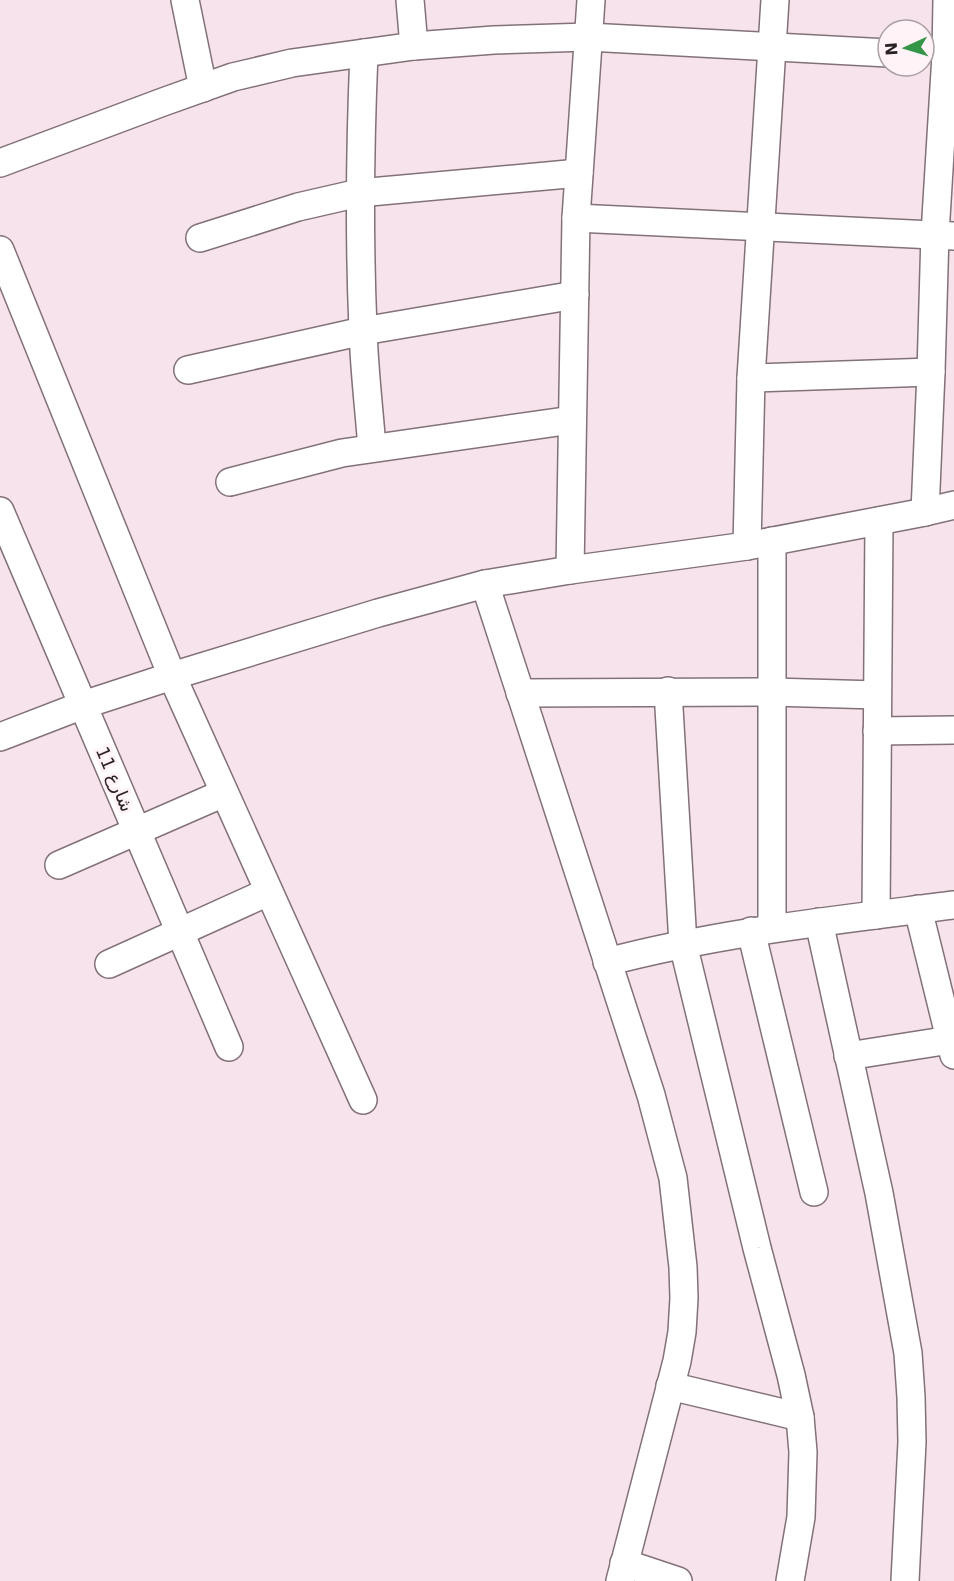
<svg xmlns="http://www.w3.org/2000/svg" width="954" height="1581" font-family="'DejaVu Sans','Noto Naskh Arabic',sans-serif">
<rect width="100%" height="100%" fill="#f7e3ec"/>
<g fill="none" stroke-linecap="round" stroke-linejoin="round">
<defs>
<g id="minor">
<path d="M185 0 203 88"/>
<path d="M410 0 414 46"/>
<path d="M364 53C360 145 359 237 363 329 364 368 369 408 372 448"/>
<path d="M0 163 163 102 233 77 292 63 414 46 494 40 588 37 888 53"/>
<path d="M576 218 954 236"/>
<path d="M200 238 298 207 359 193 579 173"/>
<path d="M0 250 172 676 363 1100"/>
<path d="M188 370 363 331 575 295"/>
<path d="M751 378 931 372"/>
<path d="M230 482 342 453 572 420"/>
<path d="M0 511 229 1047"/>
<path d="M925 512 931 372 935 234 946 55 947 0"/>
<path d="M772 541V928"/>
<path d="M747 546 751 378 775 0"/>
<path d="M570 570 576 218 591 0"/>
<path d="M485 584 651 1095 673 1178 683 1267 684 1298 682 1332 677 1361 620 1581"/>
<path d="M668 691 683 944 757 1248 791 1375 800 1417 803 1452 801 1517 790 1581"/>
<path d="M520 693 772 692 877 695"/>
<path d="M877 731 954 730"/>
<path d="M0 737 83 705 172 676 378 613 485 584 570 570 747 546 925 512 954 505"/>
<path d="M59 865 224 793"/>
<path d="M918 909 954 1055"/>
<path d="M876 915 879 521"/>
<path d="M819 922 879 1193 908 1353 911 1397 912 1442 905 1581"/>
<path d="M751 931 814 1192"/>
<path d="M607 962C721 932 837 920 954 905"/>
<path d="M109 964 268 892"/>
<path d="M848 1056 950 1040"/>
<path d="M670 1386 800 1417"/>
<path d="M624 1563 678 1581"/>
</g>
</defs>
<use href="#minor" stroke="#827179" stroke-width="30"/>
<use href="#minor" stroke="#fff" stroke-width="27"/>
</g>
<g text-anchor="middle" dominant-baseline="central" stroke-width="6" stroke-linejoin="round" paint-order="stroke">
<g font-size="18" fill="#292225" stroke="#fff3f8">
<text transform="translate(115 779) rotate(67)">شارع 11</text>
</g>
</g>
<g transform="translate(906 48) rotate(266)"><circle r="28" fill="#fff3f8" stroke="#a99fa4" stroke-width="1.5"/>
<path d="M0-4.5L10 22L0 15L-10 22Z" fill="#349448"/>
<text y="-9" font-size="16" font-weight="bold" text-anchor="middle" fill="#292225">N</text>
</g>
</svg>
